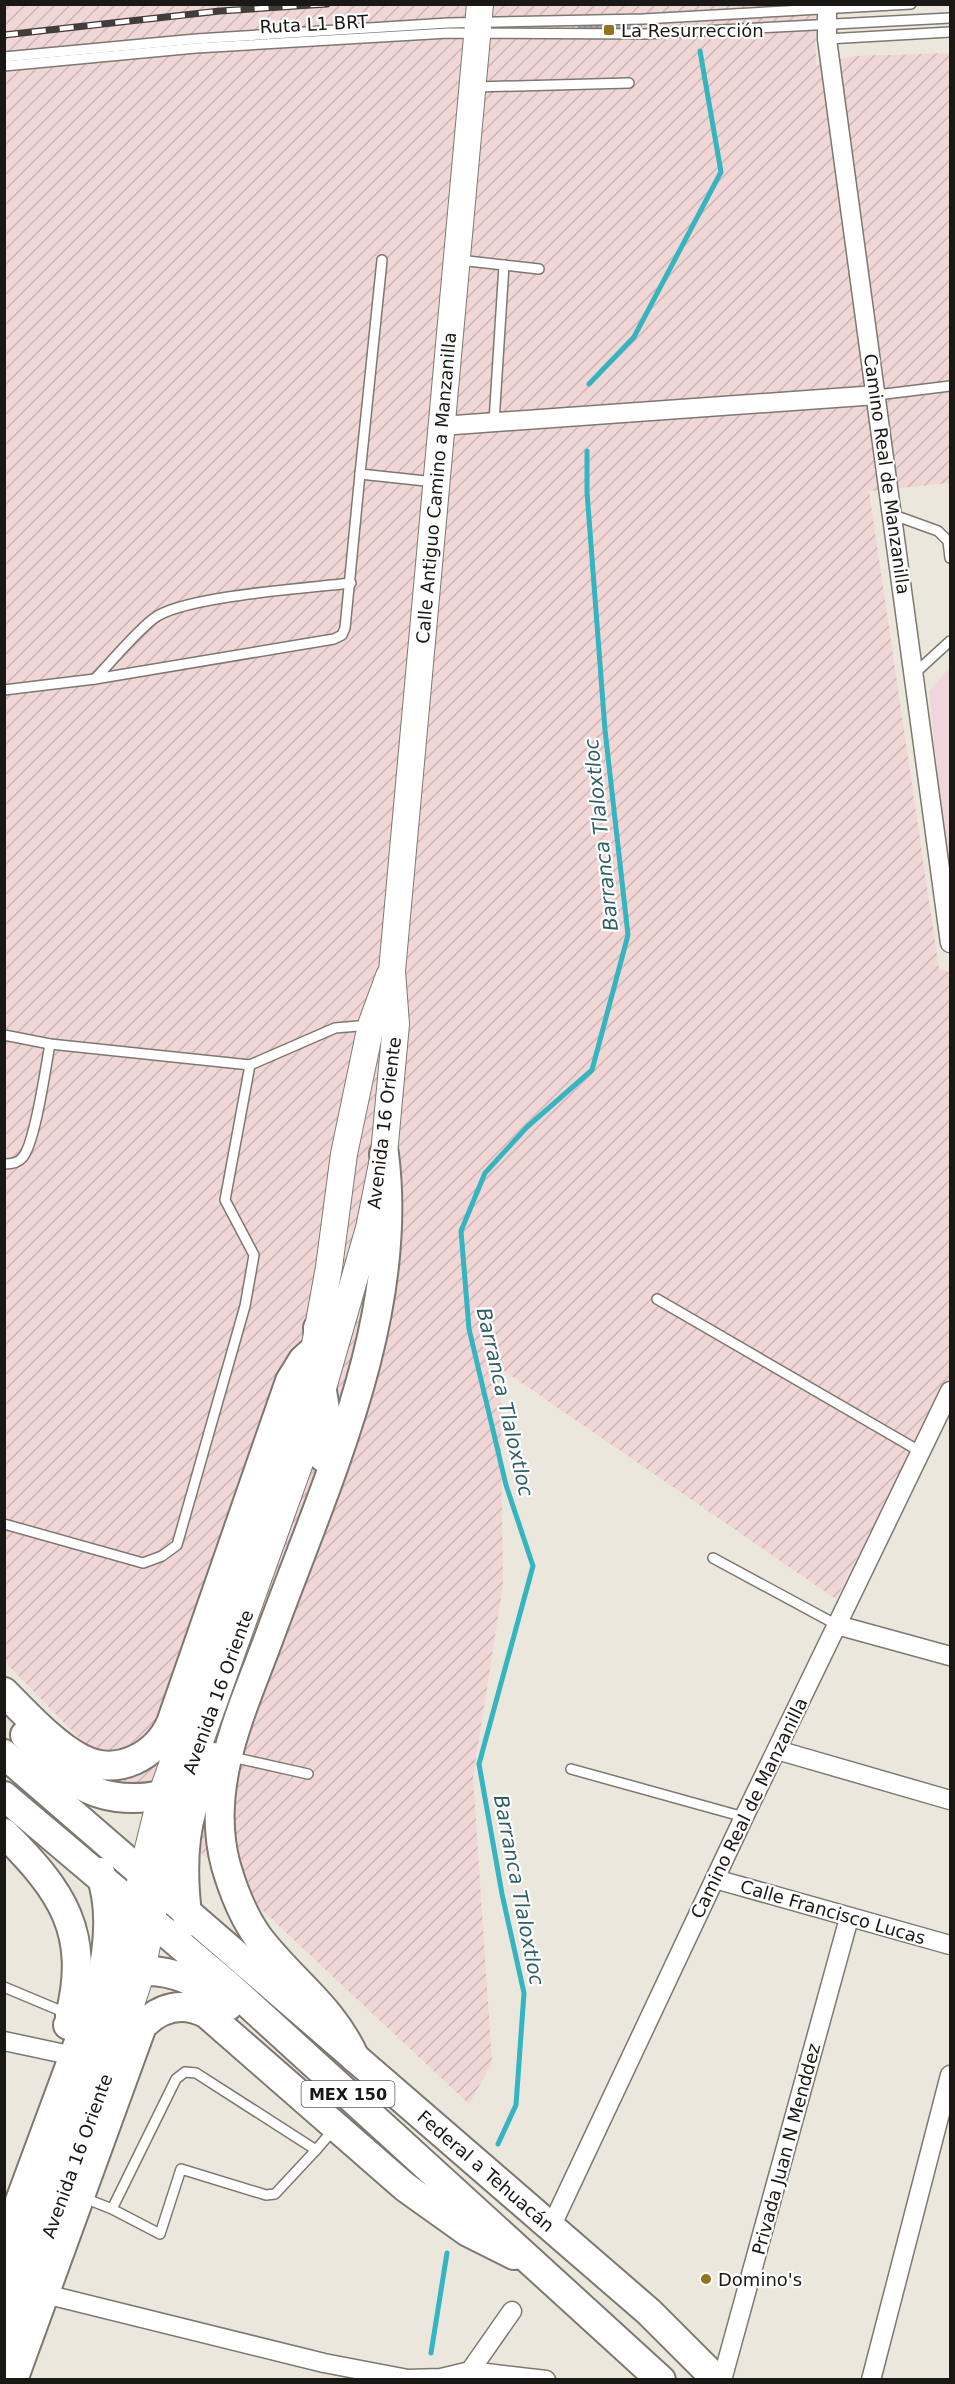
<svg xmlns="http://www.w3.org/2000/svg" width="955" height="2384" font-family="'DejaVu Sans',sans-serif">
<defs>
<pattern id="industrial-furrows" width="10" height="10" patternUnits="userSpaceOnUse" patternTransform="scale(1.5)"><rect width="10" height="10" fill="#f1d6d6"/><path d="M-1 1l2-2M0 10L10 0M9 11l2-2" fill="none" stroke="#ceb7b7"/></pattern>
<pattern id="building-cross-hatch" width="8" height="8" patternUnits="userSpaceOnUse" patternTransform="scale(1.5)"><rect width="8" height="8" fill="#aca9b3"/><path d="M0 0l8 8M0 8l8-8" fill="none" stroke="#8b8990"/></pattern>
</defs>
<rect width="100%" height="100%" fill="#ece7dd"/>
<path fill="url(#industrial-furrows)" d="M4 5H815L816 65 854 56 950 53V483L869 491 939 969 950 972V1375L836 1599 500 1368 503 1585 473 1777 492 2063 469 2104 86 1745 5 1662Z"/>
<path fill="#f0d6dc" d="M950 667V898L929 691Z"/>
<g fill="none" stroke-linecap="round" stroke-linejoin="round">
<g stroke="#35b5c0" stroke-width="5">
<path d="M589 384 634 337 721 172 700 51"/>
<path d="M498 2144 516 2105 524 1993 502 1894 479 1764 533 1566 506 1485 469 1329 461 1231 485 1173 527 1127 592 1070 628 935 605 730 587 492V451"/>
<path d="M431 2353 447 2253"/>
</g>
</g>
<path fill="url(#building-cross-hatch)" d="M578 24 642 25V33H578Z"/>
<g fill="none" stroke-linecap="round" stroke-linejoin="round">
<defs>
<g id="lane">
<path d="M827 39 950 32"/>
<path d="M4 57 196 39 448 23 643 19 911 4"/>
<path d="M4 66 196 48 448 33 645 34 950 18"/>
<path d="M475 87 629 83"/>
<path d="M459 260 539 269"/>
<path d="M877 395 950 386"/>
<path d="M494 422 504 265"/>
<path d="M360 474 382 260"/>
<path d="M891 514 938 531 948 541 950 558"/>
<path d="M914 674 950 641"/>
<path d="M95 679C114 659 132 636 153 619 181 596 310 588 351 583"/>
<path d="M4 690 95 679 334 639 342 635 345 628 360 474 435 482"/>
<path d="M4 1035 50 1044 250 1065 335 1028 370 1025"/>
<path d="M4 1164C10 1164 18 1163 22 1158 35 1146 46 1065 50 1044"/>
<path d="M657 1299 921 1452"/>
<path d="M4 1524 143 1563 162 1556 177 1545 245 1306 254 1255 225 1200 250 1065"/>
<path d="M713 1558 837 1625"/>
<path d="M232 1757 308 1774"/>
<path d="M571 1769 744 1817"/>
<path d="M4 1987 66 2013"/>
<path d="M316 2150 334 2129"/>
<path d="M82 2197 112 2209 160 2234 181 2169 266 2195 275 2194 316 2150 196 2073 185 2072 176 2079 112 2209"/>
</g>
<g id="street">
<path d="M827 4V39L950 943"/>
<path d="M441 426 877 395"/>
<path d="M837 1625 950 1656"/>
<path d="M777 1750 950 1800"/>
<path d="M715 1879 950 1945"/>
<path d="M4 2041 60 2053"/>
<path d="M551 2227 744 1817 950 1391"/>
<path d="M45 2294 324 2363 408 2379 441 2378 470 2371 546 2380"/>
<path d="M470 2371 512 2311"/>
<path d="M722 2380 849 1918"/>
<path d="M871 2380 950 2075"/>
</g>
<g id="secondary">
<path d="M4 2296 122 1974 142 1873 161 1796 283 1453 314 1350 329 1267 344 1154 371 1025 389 976"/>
<path d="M4 2351 118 2044 142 1971 158 1887 185 1783 308 1440 369 1228 384 1154 396 1024 392 971 480 4"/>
</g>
<g id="primary">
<path d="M318 1328 322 1391 328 1428 323 1457"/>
<path d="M4 1692C25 1713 55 1746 82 1759 117 1777 156 1756 171 1723L290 1381 303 1360 314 1350"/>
<path d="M25 1735C59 1770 81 1798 133 1798 153 1798 169 1795 185 1783"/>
<path d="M4 1754 649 2312 717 2380"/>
<path d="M4 1796 230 1987 661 2380"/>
<path d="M4 1833C62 1891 91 1932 70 2016"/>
<path d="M188 1922C183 1885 181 1846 192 1809 197 1792 207 1774 213 1757"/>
<path d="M68 2025C106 1956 173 1957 228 2006"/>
<path d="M355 2058C331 2005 291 1981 258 1937 243 1916 233 1890 226 1866 204 1785 243 1709 270 1635 325 1485 405 1317 384 1154"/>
<path d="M4 2244 100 1985C109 1948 113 1908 100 1872"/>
<path d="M13 2380 142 2026C160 2007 183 2001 207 2014L405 2187 468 2232 514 2255"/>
</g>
</defs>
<use href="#lane" stroke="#7d7970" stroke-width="12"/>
<use href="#street" stroke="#7d7970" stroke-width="21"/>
<use href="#secondary" stroke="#7d7970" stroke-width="28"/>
<use href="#primary" stroke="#7d7970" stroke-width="32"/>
<use href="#lane" stroke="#fff" stroke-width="9"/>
<use href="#street" stroke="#fff" stroke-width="18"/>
<use href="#secondary" stroke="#fff" stroke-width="26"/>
<use href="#primary" stroke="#fff" stroke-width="28"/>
<defs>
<path id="rail" d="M4 35 220 11 327 4"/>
</defs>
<use href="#rail" stroke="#413e3a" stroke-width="7"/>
<use href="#rail" stroke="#fff" stroke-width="4.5" stroke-dasharray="14" stroke-linecap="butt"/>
</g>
<g fill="#90751b" stroke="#fff" stroke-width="2">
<rect x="603" y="24" width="12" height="12" rx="3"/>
<circle cx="706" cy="2279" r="6"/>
</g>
<g text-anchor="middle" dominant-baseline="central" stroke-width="4.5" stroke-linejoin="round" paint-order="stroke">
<rect fill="#fff" stroke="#5f5d5b" stroke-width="1.5" x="301.5" y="2081" width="93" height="26" rx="4.5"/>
<g font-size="16" font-weight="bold" fill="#1a1815">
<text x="348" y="2094">MEX 150</text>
</g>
<g font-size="18" fill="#1a1815" stroke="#fff">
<text transform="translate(314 24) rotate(-3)">Ruta L1 BRT</text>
<text transform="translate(887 474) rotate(82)">Camino Real de Manzanilla</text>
<text transform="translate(436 488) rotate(-85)">Calle Antiguo Camino a Manzanilla</text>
<text transform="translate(384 1123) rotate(-83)">Avenida 16 Oriente</text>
<text transform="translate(218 1692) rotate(-70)">Avenida 16 Oriente</text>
<text transform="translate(749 1808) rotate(-64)">Camino Real de Manzanilla</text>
<text transform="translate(833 1912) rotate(16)">Calle Francisco Lucas</text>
<text transform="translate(786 2149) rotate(-75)">Privada Juan N Menddez</text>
<text transform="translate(77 2156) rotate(-70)">Avenida 16 Oriente</text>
<text transform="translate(486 2171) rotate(41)">Federal a Tehuacán</text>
</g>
<g font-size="18" fill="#1a1815" stroke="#fff" text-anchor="start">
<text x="621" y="30">La Resurrección</text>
<text x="718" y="2279">Domino's</text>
</g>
<g font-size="20" font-style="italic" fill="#2d6065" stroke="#fff">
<text transform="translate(601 835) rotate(-96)">Barranca Tlaloxtloc</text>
<text transform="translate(505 1402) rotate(77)">Barranca Tlaloxtloc</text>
<text transform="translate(519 1890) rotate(79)">Barranca Tlaloxtloc</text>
</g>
</g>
<rect width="955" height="2384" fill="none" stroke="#1a1815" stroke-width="12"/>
</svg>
